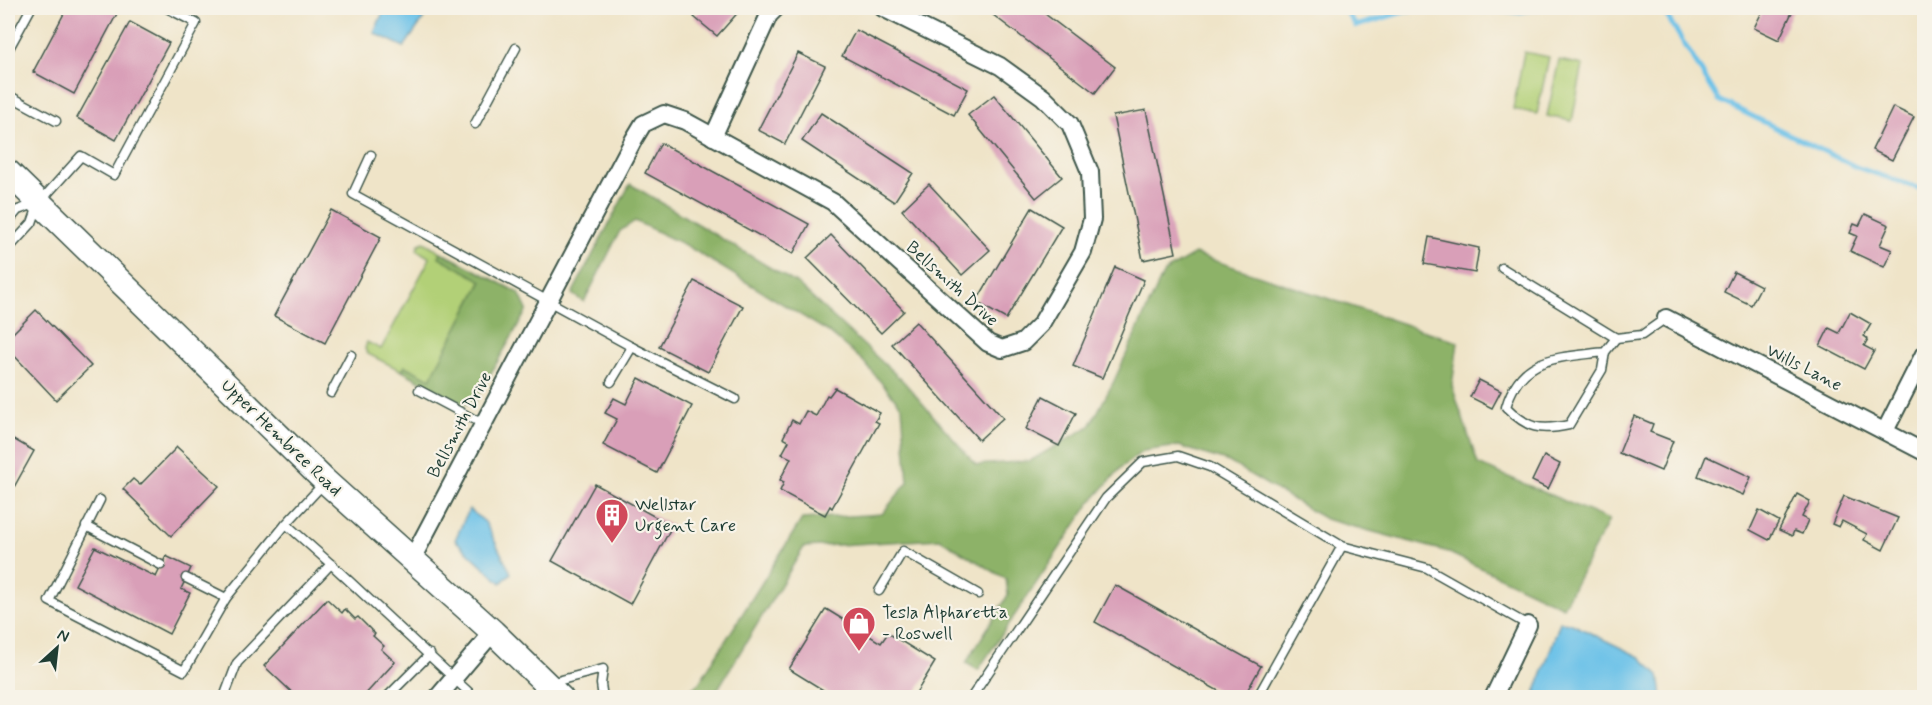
<svg xmlns="http://www.w3.org/2000/svg" width="1932" height="705" font-family="Mynerve,sans-serif">
<rect width="100%" height="100%" fill="#f7f3e8"/>
<filter id="ink" filterUnits="userSpaceOnUse"><feTurbulence type="fractalNoise" baseFrequency=".0167" numOctaves="2"/><feDisplacementMap in="SourceGraphic" scale="12" xChannelSelector="R" yChannelSelector="G"/><feConvolveMatrix kernelMatrix="1 2 1 2 8 2 1 2 1" color-interpolation-filters="sRGB"/></filter>
<filter id="wash" filterUnits="userSpaceOnUse"><feTurbulence type="fractalNoise" baseFrequency=".008" numOctaves="4" result="noise"/><feDisplacementMap in="SourceGraphic" scale="24" xChannelSelector="R" yChannelSelector="G"/><feGaussianBlur stdDeviation="1.35" result="paint"/><feColorMatrix in="noise" values="0 0 0 0 0 0 0 0 0 0 0 0 0 0 0 0 0 1.4 0 .05"/><feComposite in="paint" operator="in"/></filter>
<g filter="url(#wash)">
<rect width="100%" height="100%" fill="#efe4c8"/>
<g fill="#b2d077" stroke="#688656" stroke-width="1.5">
<path d="M1524 52 1549 57 1537 114 1513 109Z"/>
<path d="M1559 60 1583 65 1572 121 1547 116Z"/>
<path d="M424 242 441 252 440 257 482 280 430 380 405 367 402 371 368 354 365 349 367 342 381 349 430 258 417 250 419 244Z"/>
</g>
<g fill="#8db268" stroke="#56784e" stroke-width="1.5">
<path d="M630 184 796 283 904 382 976 465 1030 461 1090 426 1114 381 1164 272 1195 254 1458 342 1452 386 1478 464 1609 520 1563 607 1445 551 1325 519 1229 462 1179 446 1143 451 1122 467 1090 503 978 670 966 663 1008 595 1006 579 940 539 804 547 713 697H681L699 683 802 519 882 514 908 482 902 407 863 361 827 331 687 246 635 221 620 231 584 302 572 294Z"/>
<path d="M441 252 519 293 527 310 475 401 468 404 459 402 402 371 405 366 430 379 482 281 439 257Z"/>
</g>
<g fill="#6bc1e8" stroke="#457f8e" stroke-width="1.5">
<path d="M385 8H431L404 47 374 33Z"/>
<path d="M469 509 485 522 511 573 501 583 455 540Z"/>
<path d="M1560 622 1570 623 1640 657 1659 675 1662 697H1534Z"/>
</g>
<g fill="none" stroke-linecap="round" stroke-linejoin="round">
<g stroke="#6bc1e8" stroke-width="5">
<path d="M1344 8 1356 26 1416 8"/>
<path d="M1488 8 1517 12 1539 8"/>
<path d="M1662 8 1719 100 1856 167 1924 190"/>
</g>
</g>
<g id="blocks">
<g fill="#d99fb8">
<path d="M67 8H120L74 94 33 72Z"/>
<path d="M702 8H742L717 36 694 17Z"/>
<path d="M984 8H1037L1115 67 1095 93Z"/>
<path d="M1757 8H1794L1779 40 1754 28 1763 10Z"/>
<path d="M130 22 169 43 116 140 77 118Z"/>
<path d="M856 30 968 89 954 115 842 56Z"/>
<path d="M798 53 825 66 785 144 758 130Z"/>
<path d="M994 95 1062 177 1036 198 968 115Z"/>
<path d="M1893 107 1914 117 1892 160 1872 150Z"/>
<path d="M1146 110 1176 253 1143 260 1113 116Z"/>
<path d="M821 113 913 173 894 202 802 141Z"/>
<path d="M661 143 809 224 793 254 645 173Z"/>
<path d="M929 184 990 250 962 275 902 210Z"/>
<path d="M1032 208 1062 226 1006 319 976 302Z"/>
<path d="M331 210 381 237 325 343 274 316Z"/>
<path d="M1865 214 1889 225 1880 245 1892 250 1884 267 1850 251 1857 236 1850 233 1854 224 1859 226Z"/>
<path d="M831 235 904 311 881 333 807 258Z"/>
<path d="M1429 237 1479 248 1475 273 1424 264Z"/>
<path d="M1115 267 1144 280 1102 378 1073 366Z"/>
<path d="M1734 272 1761 286 1751 305 1724 292Z"/>
<path d="M694 281 743 306 708 372 659 347Z"/>
<path d="M36 310 91 366 56 400 8 349V338Z"/>
<path d="M1850 312 1871 324 1864 336 1868 339 1864 346 1874 351 1864 369 1820 346 1829 328 1839 333Z"/>
<path d="M916 322 1003 418 979 440 892 344Z"/>
<path d="M639 378 692 406 657 473 603 445 617 419 605 413 614 398 626 404Z"/>
<path d="M1479 380 1501 391 1492 408 1470 397Z"/>
<path d="M835 388 880 413 875 421 879 423 832 508 830 506 825 515 780 491 784 482 780 480 791 458 782 454 789 441 783 438 792 420 799 424 806 411 816 416 827 395 829 396Z"/>
<path d="M1043 396 1076 413 1059 446 1026 429Z"/>
<path d="M1634 416 1653 424 1650 432 1673 441 1661 471 1619 453Z"/>
<path d="M8 436 34 451 8 498Z"/>
<path d="M177 447 219 486 171 536 123 489 133 479 140 485Z"/>
<path d="M1544 456 1560 464 1548 489 1532 481Z"/>
<path d="M1706 456 1751 477 1743 495 1698 476Z"/>
<path d="M595 484 672 526 630 604 552 561Z"/>
<path d="M1797 494 1810 501 1802 517 1808 520 1802 534 1794 531 1792 536 1779 530Z"/>
<path d="M1844 496 1898 518 1883 550 1864 540 1867 534 1842 521 1839 527 1832 524Z"/>
<path d="M1759 510 1779 521 1769 540 1750 530Z"/>
<path d="M95 547 156 577 166 556 191 568 181 589 190 593 169 634 75 585Z"/>
<path d="M1115 585 1261 666 1243 698H1231L1095 622Z"/>
<path d="M327 599 342 613 345 609 355 619 358 617 375 634 373 636 384 646 381 649 395 662 362 698H298L264 666Z"/>
<path d="M826 609 881 643 888 633 935 662 913 698H836L789 669Z"/>
</g>
</g>
</g>
<g filter="url(#ink)">
<use href="#blocks" fill-opacity="0" stroke="#3e564a" stroke-width="1.5"/>
<g fill="none" stroke-linecap="round" stroke-linejoin="round">
<defs>
<g id="lane">
<path d="M8 50 31 8"/>
<path d="M8 95 56 121"/>
<path d="M475 124 516 48"/>
<path d="M371 155 353 194 632 347 735 399"/>
<path d="M8 222 18 210 35 204"/>
<path d="M8 249 32 223 39 203 81 156 114 175 196 23 167 8"/>
<path d="M1502 268 1616 338 1642 335 1666 318"/>
<path d="M1605 352 1602 370 1569 425C1540 431 1528 429 1506 407 1521 355 1558 358 1605 352L1616 338"/>
<path d="M611 382 632 347"/>
<path d="M419 390 483 424"/>
<path d="M331 393 351 355"/>
<path d="M100 500 49 601 184 671 226 598 286 524 325 482"/>
<path d="M286 524 331 564"/>
<path d="M86 526 161 565"/>
<path d="M186 578 226 598"/>
<path d="M879 591 903 551 978 594"/>
<path d="M550 683 603 669 601 684 603 698"/>
<path d="M227 698 226 692 237 663 331 564 475 698"/>
<path d="M386 698 430 654"/>
<path d="M971 698 1106 498 1143 462 1178 456 1210 467 1342 546"/>
<path d="M1257 698 1342 546 1427 568 1528 625"/>
</g>
<g id="street">
<path d="M713 137 769 15 776 8"/>
<path d="M1666 318 1924 452"/>
<path d="M1885 431 1924 354"/>
<path d="M412 559 634 139 643 124 664 114 685 121 833 202 988 343 1002 349 1023 342 1041 324 1083 252 1092 219 1090 172 1070 124 1043 97 1000 66 883 8"/>
<path d="M437 698 493 632"/>
<path d="M1493 698 1528 625"/>
</g>
<path id="secondary" d="M8 172 325 481 493 632 561 698"/>
</defs>
<use href="#lane" stroke="#3e564a" stroke-width="11"/>
<use href="#street" stroke="#3e564a" stroke-width="20"/>
<use href="#secondary" stroke="#3e564a" stroke-width="27"/>
<use href="#lane" stroke="#fff" stroke-width="8"/>
<use href="#street" stroke="#fff" stroke-width="16"/>
<use href="#secondary" stroke="#fff" stroke-width="24"/>
</g>
</g>
<defs>
<symbol id="building-pin" viewBox="-11 -11 22 30"><path d="M0 17L-7.5 6A9.5 9.5 0 1 1 7.5 6Z" fill="#d1495b" stroke="#f7f3e8"/><path d="M-4-6H4V6H1V3H-1V6H-4ZM-2.5-4.3h1.7v1.8h-1.7ZM.8-4.3h1.7v1.8H.8ZM-2.5-1h1.7V.8h-1.7ZM.8-1h1.7V.8H.8Z" fill="#fff"/></symbol>
<symbol id="shop-pin" viewBox="-11 -11 22 30"><path d="M0 17L-7.5 6A9.5 9.5 0 1 1 7.5 6Z" fill="#d1495b" stroke="#f7f3e8"/><path d="M-5-2.5h2.3a2.7 3.5 0 0 1 5.4 0H5L5.5 6h-11ZM-1.5-2.5h3a1.5 2.3 0 0 0-3 0Z" fill="#fff"/></symbol>
</defs>
<g fill-rule="evenodd">
<use href="#building-pin" x="593" y="496" width="38" height="52"/>
<use href="#shop-pin" x="840" y="604" width="38" height="52"/>
</g>
<g text-anchor="middle" dominant-baseline="central" stroke-width="4.5" stroke-linejoin="round" paint-order="stroke">
<g font-size="18" fill="#1f3d34" stroke="#f7f3e8">
<text transform="translate(952 284) rotate(42)">Bellsmith Drive</text>
<text transform="translate(1804 368) rotate(27)">Wills Lane</text>
<text transform="translate(460 425) rotate(-62)">Bellsmith Drive</text>
<text transform="translate(281 438) rotate(44)">Upper Hembree Road</text>
</g>
<g font-size="18" fill="#1f3d34" stroke="#f7f3e8" text-anchor="start">
<text x="635" y="505">Wellstar<tspan x="635" dy="21">Urgent Care</tspan></text>
<text x="882" y="613">Tesla Alpharetta<tspan x="882" dy="21">- Roswell</tspan></text>
</g>
</g>
<rect width="1932" height="705" fill="none" stroke="#f7f3e8" stroke-width="30"/>
<g transform="translate(57 648) rotate(27)" stroke="#f7f3e8" stroke-width="4.5" paint-order="stroke">
<path d="M0-4.5L10 22L0 15L-10 22Z" fill="#1f3d34"/>
<text y="-9" font-size="16" font-weight="bold" text-anchor="middle" fill="#1f3d34">N</text>
</g>
</svg>
